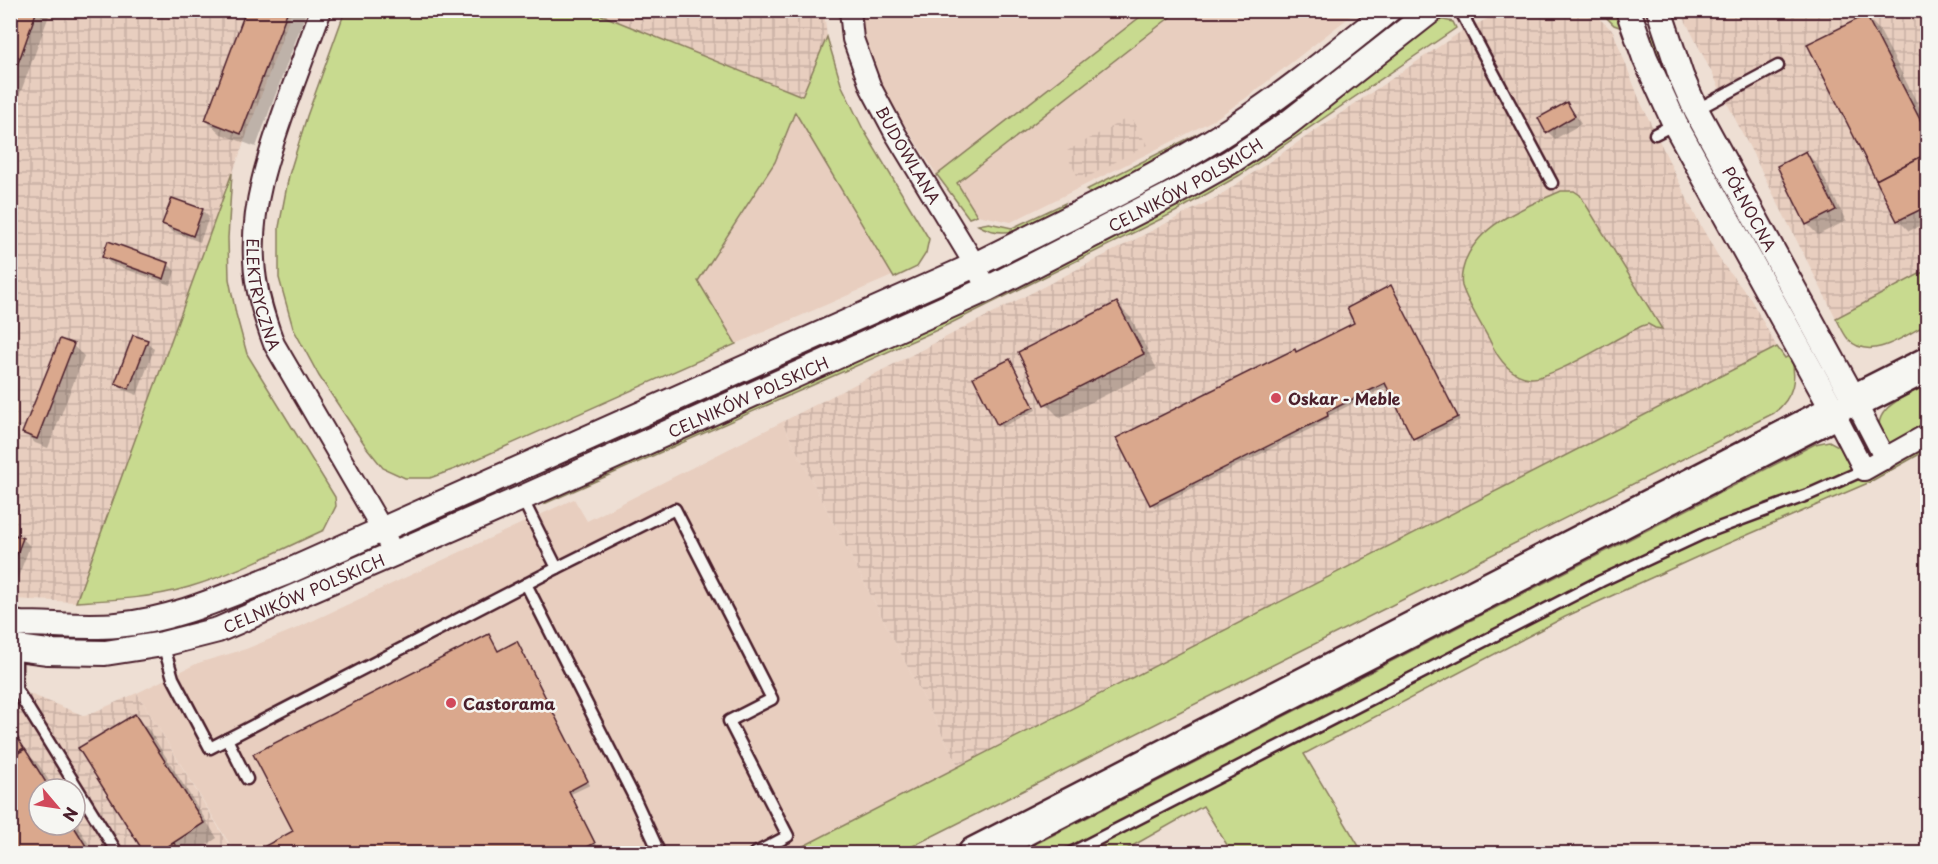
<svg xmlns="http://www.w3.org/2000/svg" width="1938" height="864" font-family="'Playpen Sans',sans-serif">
<defs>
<pattern id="industrial-grid" width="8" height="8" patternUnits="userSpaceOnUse" patternTransform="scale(1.5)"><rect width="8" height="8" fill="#e8cebf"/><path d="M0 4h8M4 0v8" fill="none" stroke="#c8b0a4"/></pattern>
</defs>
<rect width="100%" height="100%" fill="#eedfd4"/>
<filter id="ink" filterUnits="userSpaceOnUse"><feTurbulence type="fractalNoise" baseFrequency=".0167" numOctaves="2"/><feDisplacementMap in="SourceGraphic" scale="12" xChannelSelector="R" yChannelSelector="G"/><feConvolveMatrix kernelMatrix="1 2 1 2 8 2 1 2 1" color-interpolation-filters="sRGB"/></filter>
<g filter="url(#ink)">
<g fill="#e8cebf">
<path d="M859 11H1149L937 175 881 88 869 52Z"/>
<path d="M1178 11H1357L1246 98 1215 119 1177 139 1011 222 977 215 957 183Z"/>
<path d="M795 111 892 276 736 344 698 281 775 162Z"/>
<path d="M782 422 959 767 791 853H235L137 693 198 663 246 649 295 629 574 499 587 521Z"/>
</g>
<g fill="url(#industrial-grid)" fill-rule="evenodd">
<path d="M1686 10 1927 11V270L1836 318 1684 18Z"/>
<path d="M10 11H292L76 602 11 599Z"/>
<path d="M589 11H824L827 37 802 96Z"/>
<path d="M1503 11H1591L1613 31 1640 101 1697 219 1722 263 1750 298 1777 347 959 767 782 422 1219 196 1459 33Z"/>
<path d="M1131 116 1147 145 1080 181 1065 152Z"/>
<path d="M10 686 85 716 137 693 234 853H11ZM39 789H75V825H39Z"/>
</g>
<g fill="#c8da8f" stroke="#897c5d" stroke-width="1.5">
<path d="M589 10 802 96 827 37 841 84 863 129 929 239 926 253 917 267 894 278 795 112 775 162 698 281 736 344 455 469 430 478H405L383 468 367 448 319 376 293 328 279 278V227L289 175 307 116 345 11Z"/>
<path d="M1149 10 1178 11 957 183 977 215 969 218 937 175Z"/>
<path d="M1405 11H1418L1289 110 1214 160 1025 260 1021 252 1359 47Z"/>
<path d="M1600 11H1615L1622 28 1614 25Z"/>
<path d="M1439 19 1453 22 1456 28 1240 175 1175 212 937 330 544 504 546 500 1032 278Z"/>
<path d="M1655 33 1686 113 1716 173 1713 175 1703 156 1648 37Z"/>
<path d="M1203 131 1204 135 1098 191 1090 193 1086 190Z"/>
<path d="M232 173 228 238 229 279 236 314 247 354 335 497 336 506 324 530C280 550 236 573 189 587 152 598 114 600 76 602Z"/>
<path d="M1561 191H1574L1580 195 1662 329 1655 328 1648 324 1642 326C1617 337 1553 379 1530 378 1509 376 1497 357 1489 339 1480 322 1468 304 1462 286 1460 277 1463 268 1466 259 1482 222 1526 207 1561 191Z"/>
<path d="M1065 203 1062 209C1034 223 1009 243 978 225L989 223 1012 228Z"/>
<path d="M1927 270V324C1906 335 1870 363 1848 339 1843 333 1840 325 1836 318Z"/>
<path d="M1777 347 1785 358 1791 355C1797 379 1794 397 1774 413L899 853H790Z"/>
<path d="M1927 385V450L1868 483 1708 552 1565 617 1304 754 1363 853H1232L1203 806 1120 853 1016 854 1815 444 1829 441 1842 448 1847 456 1883 439C1866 409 1907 396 1927 385Z"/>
</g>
<g fill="#0003">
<path d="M10 10H51L10 121Z"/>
<path d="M248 10H307L256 147 221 134 206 120Z"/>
<path d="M1866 16 1880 31 1928 124V222L1909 231 1898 220 1809 45Z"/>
<path d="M1566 104 1573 111 1581 124 1555 139 1548 132Z"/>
<path d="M1806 153 1817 164 1846 221 1818 235 1807 224Z"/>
<path d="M10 205 20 215 10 241Z"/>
<path d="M202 210 209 217 200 242 171 231 164 224Z"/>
<path d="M104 257 168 264 175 271 171 285 111 264Z"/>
<path d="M1391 287 1460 420 1418 442 1388 386 1328 416 1330 419 1155 507 1151 504 1118 439 1356 324Z"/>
<path d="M1117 304 1131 318 1157 369 1060 418 1046 404Z"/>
<path d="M147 342 154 349 137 395 124 390 117 383Z"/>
<path d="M73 346 84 356 48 448 35 443 24 432Z"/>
<path d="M1010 360 1036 410 1002 427 999 424Z"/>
<path d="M10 535 23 539 30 546 15 585 10 584Z"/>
<path d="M489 636 499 653 517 643 520 646 590 785 571 794 597 846 582 854H270L295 832Z"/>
<path d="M134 716 149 730 217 838 193 854H147Z"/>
<path d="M10 727 25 751 39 765 54 789H39V825H75V822L95 854H10Z"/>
</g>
<g fill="#daa88d" stroke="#4a1f2b" stroke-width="1.5">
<path d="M10 10H37L20 58 10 54Z"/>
<path d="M246 10H288L241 134 205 120Z"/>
<path d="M1866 15 1928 135V153L1876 180 1807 44Z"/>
<path d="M10 54 20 58 10 82Z"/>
<path d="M1567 102 1575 116 1546 133 1538 118Z"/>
<path d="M1806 151 1836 210 1806 225 1777 166Z"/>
<path d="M1928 153V206L1897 221 1876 180Z"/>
<path d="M172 198 203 209 193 236 162 224Z"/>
<path d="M108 241 169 263 164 279 102 257Z"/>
<path d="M1391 285 1458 417 1413 439 1385 383 1327 412 1328 416 1150 505 1116 438 1295 349 1296 352 1354 323 1347 308Z"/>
<path d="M1117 302 1144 354 1044 405 1018 352Z"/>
<path d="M133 335 148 340 129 389 115 383Z"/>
<path d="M60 339 74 344 37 439 22 433Z"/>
<path d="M1010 359 1034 407 997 425 973 377Z"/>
<path d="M10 533 23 538 10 572Z"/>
<path d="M489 634 498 651 517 641 588 781 569 791 595 843 574 854H268L265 846 293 831 253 754Z"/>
<path d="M135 714 204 823 156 854H145L78 748Z"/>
<path d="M10 726 24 748 10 756Z"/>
<path d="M25 749 50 789H39V825H73L91 854H10V758Z"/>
<path d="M174 843 180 854H156Z"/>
</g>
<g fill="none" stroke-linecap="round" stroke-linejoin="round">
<defs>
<g id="service">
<path d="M1460 10 1552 183"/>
<path d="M1696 110 1778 66"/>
<path d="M1655 134 1675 124"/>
<path d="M557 568 675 509 772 699 729 721 788 836 754 854"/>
<path d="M526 584 633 795 660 854"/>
<path d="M163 644 173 678 210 748 557 568 522 498"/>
<path d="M16 648V689L118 854"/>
<path d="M227 739 247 779"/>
<path d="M1069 854 1601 581 1702 534 1810 494 1864 470"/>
</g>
<g id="minor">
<path id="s1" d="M321 10C309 42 298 73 286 105 268 156 251 205 254 260 255 289 264 317 274 344L382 529 394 555"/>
<path id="s2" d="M850 10 853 39 871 88 895 133 975 265 987 289"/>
<path d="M1855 401 1885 459"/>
<path d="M1834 412 1864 470 1928 434"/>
</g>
<g id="tertiary">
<path d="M1628 10 1645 58 1675 124 1834 412"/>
<path id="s3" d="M1659 10 1681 76 1696 110 1855 401"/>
<path d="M10 622 20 624C52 624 85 628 117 625 176 620 230 594 285 573L975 265C1056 224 1140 186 1217 138 1278 100 1333 55 1389 10"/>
<path id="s4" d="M10 647 48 652 105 653 163 644 218 630 522 498 987 289 1180 190 1230 162 1287 124 1432 10"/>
</g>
<g id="trunk">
<path d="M1855 401 1928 364"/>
<path d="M975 854 1834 412"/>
</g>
</defs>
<use href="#service" stroke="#4a1f2b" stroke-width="15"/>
<use href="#minor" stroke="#4a1f2b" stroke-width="24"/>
<use href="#tertiary" stroke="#4a1f2b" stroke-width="28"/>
<use href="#trunk" stroke="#4a1f2b" stroke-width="38"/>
<use href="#service" stroke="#f6f6f2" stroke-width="10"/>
<use href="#minor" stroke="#f6f6f2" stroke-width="20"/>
<use href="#tertiary" stroke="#f6f6f2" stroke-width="24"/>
<use href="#trunk" stroke="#f6f6f2" stroke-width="33"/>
</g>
</g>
<g fill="#d1495b" stroke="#f6f6f2" stroke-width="2">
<circle cx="1276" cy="398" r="6"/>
<circle cx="451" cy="703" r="6"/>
</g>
<g text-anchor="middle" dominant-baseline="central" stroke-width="5" stroke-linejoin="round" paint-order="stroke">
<g font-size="16" fill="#4a1f2b" stroke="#f6f6f2">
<text stroke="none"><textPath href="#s2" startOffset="158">BUDOWLANA</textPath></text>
<text stroke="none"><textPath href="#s4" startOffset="1276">CELNIKÓW POLSKICH</textPath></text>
<text stroke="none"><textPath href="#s3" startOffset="219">PÓŁNOCNA</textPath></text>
<text stroke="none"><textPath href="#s1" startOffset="296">ELEKTRYCZNA</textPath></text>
<text stroke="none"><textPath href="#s4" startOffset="790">CELNIKÓW POLSKICH</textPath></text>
<text stroke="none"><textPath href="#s4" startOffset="304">CELNIKÓW POLSKICH</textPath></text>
</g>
<g font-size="16" font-weight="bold" fill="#4a1f2b" stroke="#f6f6f2" text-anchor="start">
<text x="1288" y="398">Oskar - Meble</text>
<text x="463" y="703">Castorama</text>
</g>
</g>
<rect width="1938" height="864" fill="none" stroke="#f6f6f2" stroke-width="36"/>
<rect x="18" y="18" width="1902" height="828" fill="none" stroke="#4a1f2b" stroke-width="2" filter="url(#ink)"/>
<g transform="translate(57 807) rotate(119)"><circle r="28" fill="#f6f6f2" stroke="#b1a0a2" stroke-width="1.5"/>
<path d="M0-4.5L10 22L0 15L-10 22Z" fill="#d1495b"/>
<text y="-9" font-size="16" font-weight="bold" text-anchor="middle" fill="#4a1f2b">N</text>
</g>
</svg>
